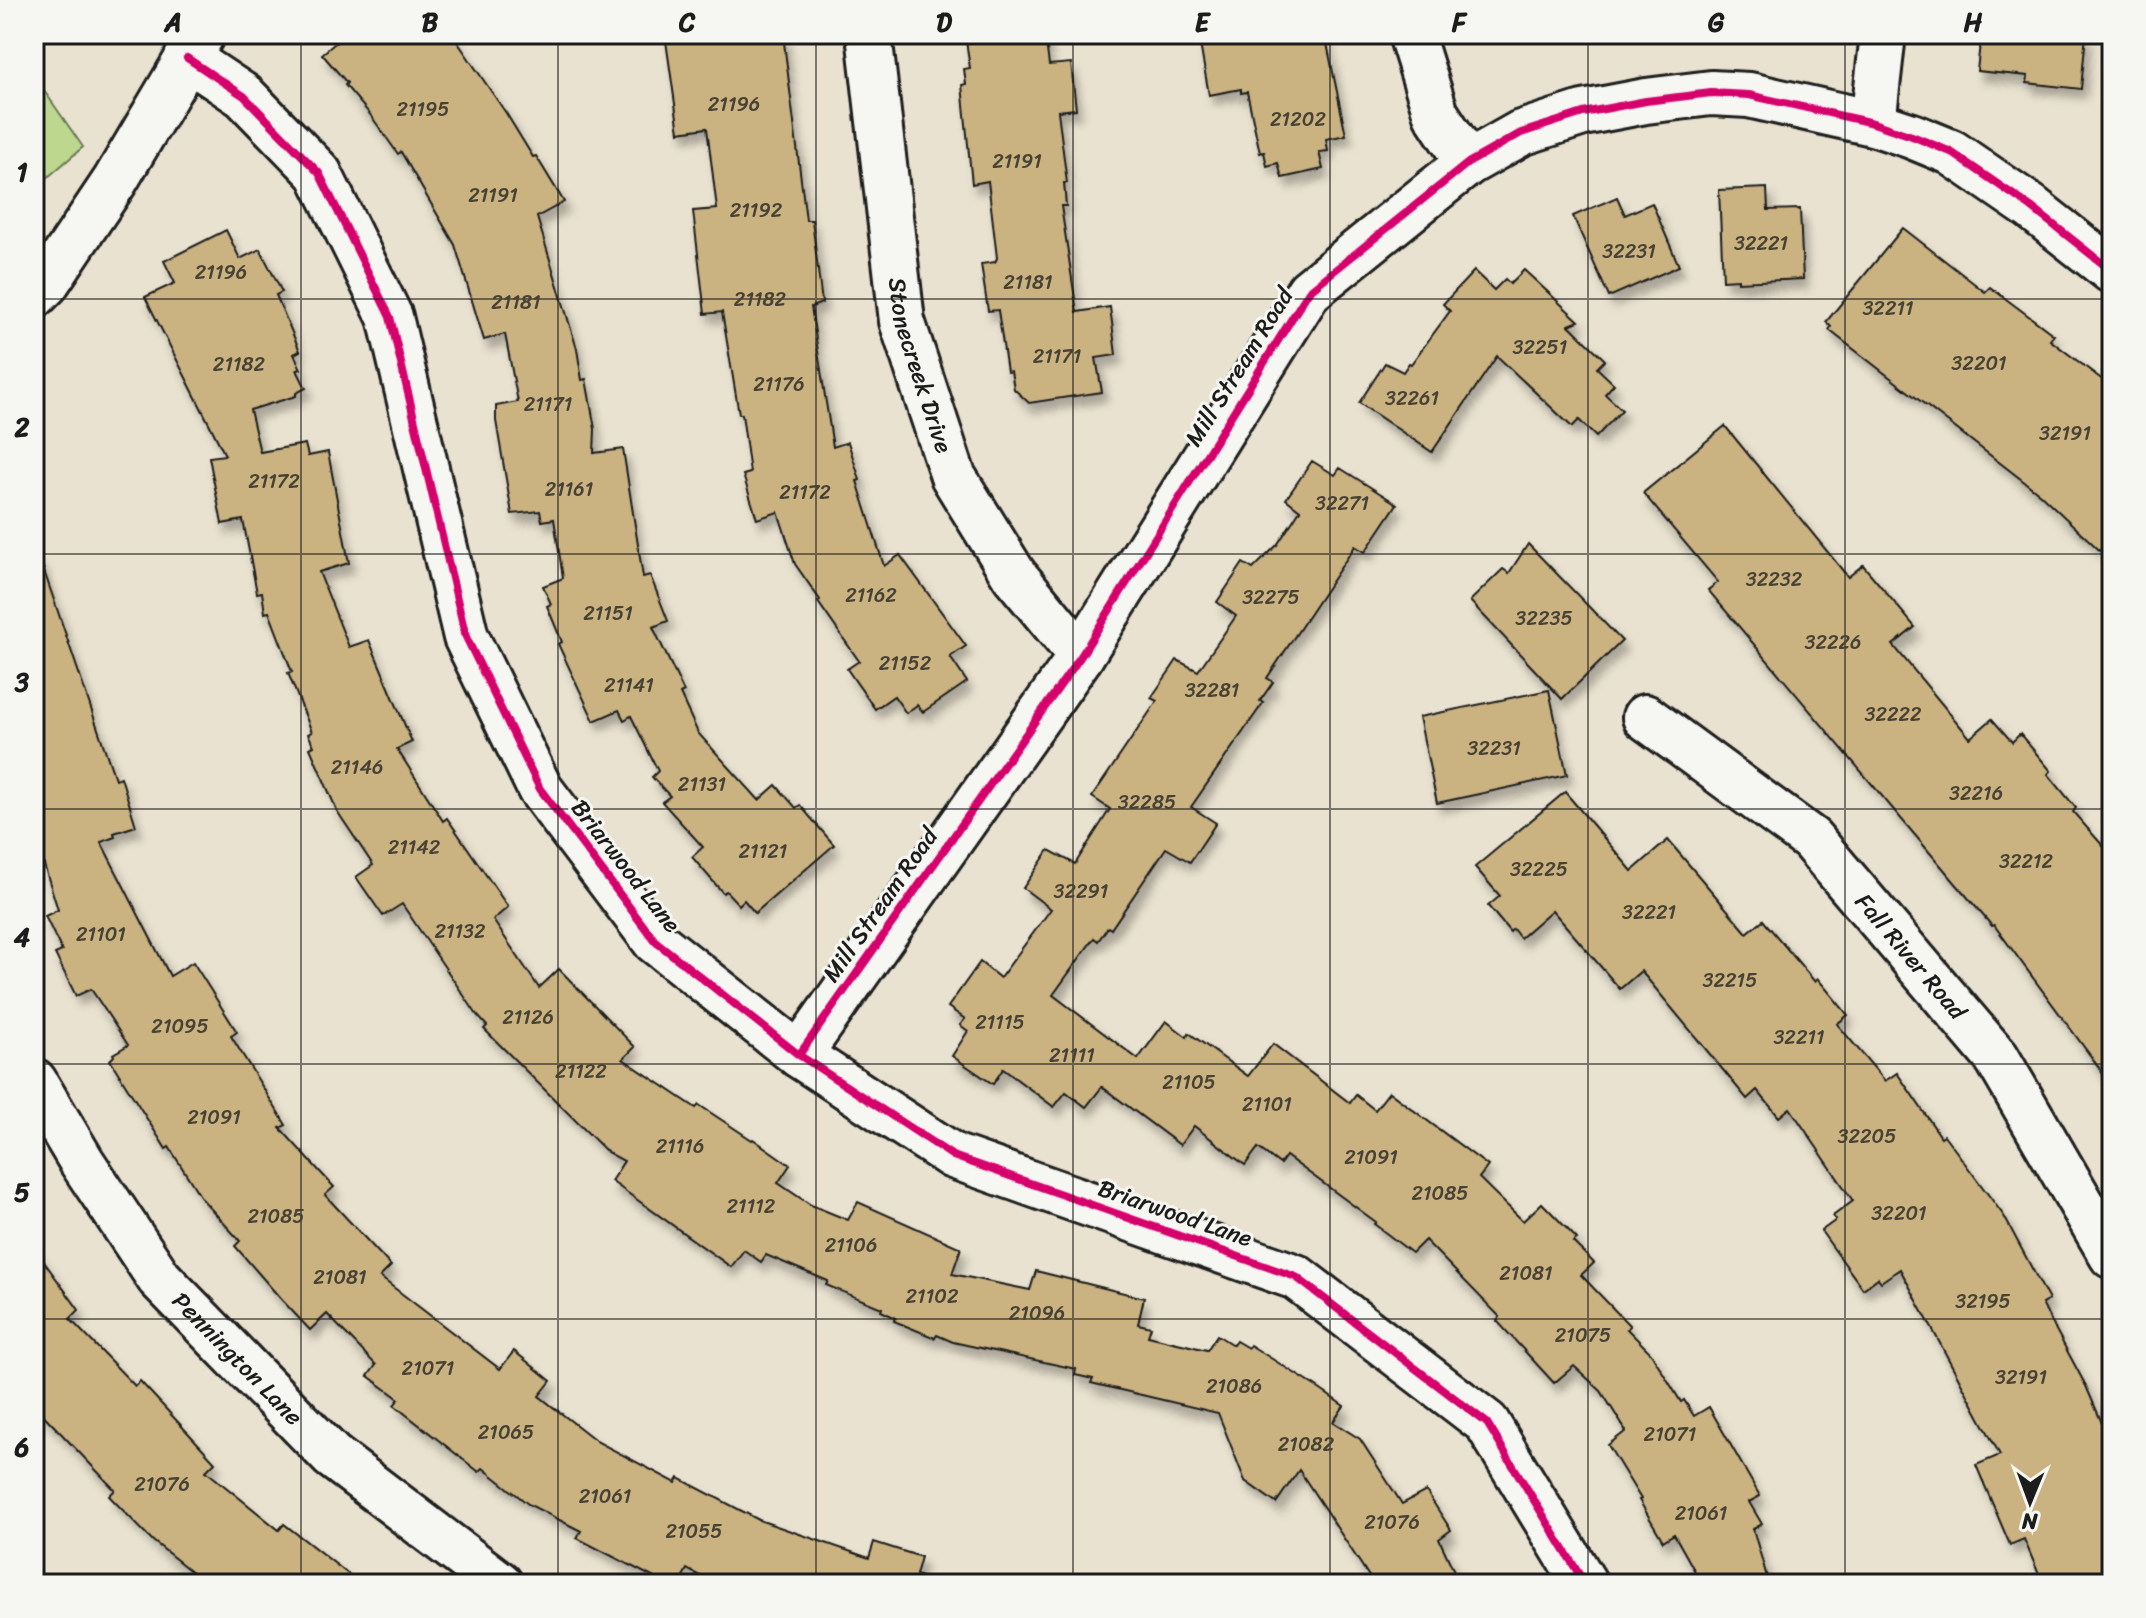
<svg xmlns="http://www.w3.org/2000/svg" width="2146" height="1618" font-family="Sriracha,sans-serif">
<defs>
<filter id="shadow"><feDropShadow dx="5" dy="9" stdDeviation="4" flood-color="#0004"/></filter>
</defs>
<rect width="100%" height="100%" fill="#e9e2d0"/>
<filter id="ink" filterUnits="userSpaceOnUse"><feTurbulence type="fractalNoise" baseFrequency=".0125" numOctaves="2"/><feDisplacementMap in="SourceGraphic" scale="16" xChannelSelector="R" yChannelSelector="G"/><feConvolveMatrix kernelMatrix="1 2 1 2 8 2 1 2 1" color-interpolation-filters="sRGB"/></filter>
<g filter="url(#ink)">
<path fill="#bdd78e" stroke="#6c7a55" stroke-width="2" d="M34 76 83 147 34 189Z"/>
<g fill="#cab281" stroke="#1c1c1c" stroke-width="2" filter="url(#shadow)">
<path d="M346 34H452L506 113 533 157 536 156 564 202 537 217 577 349 582 380 586 379 595 429 594 453 623 449 643 577 650 575 668 621 653 627 684 692 680 694 698 733 759 800 776 785 796 808 800 805 834 845 755 913 744 900 739 905 726 891 723 893 692 857 703 847 662 802 670 796 652 777 658 771 631 716 624 720 619 710 594 721 558 644 562 642 547 606 551 604 543 586 563 578 554 519 542 521 540 511 512 514 496 421V406L518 402 505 334 484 340 455 245 401 152 398 154 369 113 345 85 347 83 322 54Z"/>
<path d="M665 34H783L806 220H812L822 303 811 307 833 447 848 442 860 480 857 481 884 566 900 555 966 646 950 657 967 682 923 712 917 705 906 713 894 696 875 709 847 669 859 661 818 602 820 600 795 564 778 512 757 519 743 475 750 473 742 414H739L722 312 705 314 693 211 717 209 707 128 679 132Z"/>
<path d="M1023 34H1045L1049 65 1071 63 1076 109 1058 111 1067 183H1064L1066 206H1061L1077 312 1110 307 1116 355 1096 358 1102 392 1029 403 1014 389 1011 371 1007 372 998 310 988 311 981 264 995 262 997 258 988 181 972 184 962 85 966 84 964 69 970 68 966 41Z"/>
<path d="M1228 34H1325L1346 135 1326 139 1328 151 1319 152 1323 169 1282 178 1278 163 1267 166 1264 152 1260 153 1247 92 1241 93V89L1209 95 1200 44 1229 38Z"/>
<path d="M1981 34H2086L2081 89 2027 83 2028 76 1977 71Z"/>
<path d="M1767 188 1768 210 1800 209 1803 279 1738 282V279L1723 280 1719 190Z"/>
<path d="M1617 197 1625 215 1652 203 1679 266 1609 297 1573 216Z"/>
<path d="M1903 228 1985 292 1990 287 2054 335 2050 340 2112 387V562L2040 494 1829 330 1831 327 1826 322Z"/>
<path d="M226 230 240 259 260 249 282 292 276 295 300 351 294 354 301 369 297 370 306 388 296 393V396L250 410 260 452 305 444 308 456 328 452 349 563 319 572 349 647 369 640 412 742 397 749 443 821 447 818 508 907 493 920 539 988 559 969 635 1047 623 1059 696 1108 699 1105 752 1140 753 1139 790 1165 778 1183 811 1205 848 1220 858 1202 961 1248 952 1274 1030 1290 1036 1271 1144 1298 1138 1324 1151 1327 1148 1336 1207 1350 1217 1335 1233 1345 1236 1341 1248 1348 1250 1345 1315 1386 1344 1406 1333 1422 1360 1439 1402 1504 1426 1491 1451 1530 1439 1539 1460 1584H1374L1299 1470 1276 1503 1245 1481 1218 1413 1091 1383 1093 1379 1075 1375 1076 1369 953 1342 937 1335 935 1338 894 1321 896 1318 881 1311 882 1308 826 1285 828 1281 766 1255 761 1262 744 1250 731 1267 611 1181 624 1161 607 1152 484 1029 487 1026 477 1015 402 904 383 916 356 877 373 865 337 811 310 748 314 746 308 734 312 732 288 673 292 672 269 612 265 613 262 592 257 593 243 520 222 524 209 457 225 455 145 297 175 283 164 261Z"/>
<path d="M1524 270 1579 321 1569 325 1605 360 1597 368 1614 384 1605 394 1622 410 1596 437 1579 420 1572 427 1497 356 1432 452 1359 403 1385 363 1403 372 1409 363 1411 364 1450 311 1443 304 1474 271 1494 290 1505 279 1510 284Z"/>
<path d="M1725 426 1848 577 1863 565 1915 627 1893 645 1970 738 1992 719 2012 742 2020 734 2051 771 2048 774 2076 808 2073 812 2112 856V1085L1994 925 1992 926 1952 879 1708 590 1718 582 1643 493Z"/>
<path d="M1312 461 1335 475 1340 468 1397 504 1365 552 1355 546 1267 678 1273 682 1260 701 1263 703 1191 807 1216 823 1190 862 1166 848 1111 929 1108 927 1098 941 1094 938 1053 995 1138 1059 1166 1021 1187 1037 1189 1033 1248 1076 1273 1044 1350 1103 1356 1095 1375 1110 1389 1092 1488 1166 1479 1178 1523 1221 1542 1203 1577 1239 1573 1242 1594 1263 1581 1275 1630 1326 1627 1329 1651 1353 1681 1402 1684 1400 1694 1416 1709 1407 1760 1496 1749 1502 1762 1524 1753 1529 1769 1584H1702L1674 1534 1663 1541 1639 1500 1641 1499 1608 1445 1626 1431 1601 1391 1574 1366 1554 1383 1497 1321 1500 1317 1425 1240 1412 1253 1374 1224 1376 1222 1286 1156 1280 1164 1258 1148 1245 1165 1194 1126 1180 1145 1102 1087 1086 1107 1066 1092 1054 1107 1003 1069 993 1084 952 1056 968 1031 960 1025 965 1019 948 1007 980 962 1000 978 1051 909 1023 888 1049 850 1075 864 1110 809 1092 797 1157 701 1151 698 1177 660 1198 671 1236 616 1217 602 1243 563 1253 569 1277 545 1300 510 1286 499Z"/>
<path d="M1528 544 1622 641 1562 699 1470 601 1503 569 1509 573Z"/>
<path d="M40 559 115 779 121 777 136 826 114 833 115 837 101 842 170 976 193 962 237 1032 231 1036 286 1125 280 1128 334 1187 325 1195 391 1266 380 1277 500 1369 514 1351 551 1381 539 1396 598 1442 676 1483 679 1478 759 1520 869 1558 874 1542 921 1557 916 1575 927 1579 926 1584H715L687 1569 679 1584H666L577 1538 581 1531 528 1504 483 1468 479 1472 394 1405 399 1399 368 1376 376 1365 327 1314 310 1330 280 1298 235 1246 240 1241 202 1199 169 1147 166 1149 110 1060 114 1056 113 1054 128 1045 91 989 76 996 55 954 62 951 45 916 58 910 40 852 34 853V560Z"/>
<path d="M1549 690 1567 775 1437 803 1419 717Z"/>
<path d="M1565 792 1632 871 1668 840 1747 933 1763 920 1815 982 1818 979 1848 1015 1837 1024 1885 1081 1897 1073 1941 1137 1944 1135 2004 1216 2049 1300 2042 1304 2086 1386 2112 1446V1584H2043L2024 1539 2010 1545 1976 1465 2000 1455 1900 1269 1881 1282 1878 1278 1863 1289 1821 1231 1836 1220 1833 1216 1853 1201 1790 1108 1779 1117 1757 1090 1747 1099 1641 971 1620 989 1552 910 1520 938 1513 929 1510 932 1488 906 1500 896 1475 867Z"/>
<path d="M34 1248 79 1310 70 1319 135 1386 140 1381 215 1462 206 1471 279 1530 284 1524 361 1584H207L153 1541 109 1496 115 1490 34 1405Z"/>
</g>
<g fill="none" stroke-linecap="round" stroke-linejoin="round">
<defs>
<g id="minor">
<path id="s1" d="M869 34 902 321 953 476 1014 575 1081 656"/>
<path d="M1411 34 1436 114 1468 163"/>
<path d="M187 58 244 96 319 173 390 317 466 637 540 789 655 941 799 1055 953 1156 1296 1277 1487 1423 1585 1584"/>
<path d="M1873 123 1883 34"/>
<path d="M34 296 46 284 115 181 202 34"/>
<path id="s2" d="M1645 717 1811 839 1997 1058 2112 1256"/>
<path d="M799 1055 1081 656 1309 291 1468 163 1521 133 1583 113 1646 101 1711 93 1749 95 1873 123 1912 136 1951 152 2031 207 2112 271"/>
<path id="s3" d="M34 1081 82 1162 159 1278 332 1456 500 1584"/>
</g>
</defs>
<use href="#minor" stroke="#1c1c1c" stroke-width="50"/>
<use href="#minor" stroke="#f6f6f2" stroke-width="44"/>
<defs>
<g id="cycleway">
<path d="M187 58 244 96 319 173 390 317 466 637 540 789 655 941 799 1055 953 1156 1296 1277 1487 1423 1585 1584"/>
<path d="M799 1055 1081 656 1309 291 1468 163 1521 133 1583 113 1646 101 1711 93 1749 95 1873 123 1912 136 1951 152 2031 207 2112 271"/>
</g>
</defs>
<use href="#cycleway" stroke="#f6f6f2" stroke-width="13"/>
<use href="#cycleway" stroke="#d6006c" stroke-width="8"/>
</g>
</g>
<path fill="none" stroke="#1c1c1c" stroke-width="2" stroke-opacity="0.55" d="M301 34V1584M558 34V1584M816 34V1584M1073 34V1584M1330 34V1584M1588 34V1584M1845 34V1584M34 299H2112M34 554H2112M34 809H2112M34 1064H2112M34 1319H2112"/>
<g text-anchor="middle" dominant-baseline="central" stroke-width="6" stroke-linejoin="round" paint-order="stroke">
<g font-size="20" fill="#484235">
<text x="734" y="104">21196</text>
<text x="423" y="109">21195</text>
<text x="1298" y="119">21202</text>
<text x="1017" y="161">21191</text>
<text x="493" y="195">21191</text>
<text x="756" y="210">21192</text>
<text x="1761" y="243">32221</text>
<text x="1629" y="251">32231</text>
<text x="221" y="272">21196</text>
<text x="1028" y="282">21181</text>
<text x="760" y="299">21182</text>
<text x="516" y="302">21181</text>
<text x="1888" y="308">32211</text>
<text x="1540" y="347">32251</text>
<text x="1057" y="356">21171</text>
<text x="1979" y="363">32201</text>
<text x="239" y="364">21182</text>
<text x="779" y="384">21176</text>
<text x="1412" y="398">32261</text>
<text x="548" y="404">21171</text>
<text x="2065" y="433">32191</text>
<text x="274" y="481">21172</text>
<text x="569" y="489">21161</text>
<text x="805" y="492">21172</text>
<text x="1342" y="503">32271</text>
<text x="1774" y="579">32232</text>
<text x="871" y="595">21162</text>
<text x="1271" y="597">32275</text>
<text x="608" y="613">21151</text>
<text x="1544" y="618">32235</text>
<text x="1833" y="642">32226</text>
<text x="905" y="663">21152</text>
<text x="629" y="685">21141</text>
<text x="1212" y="690">32281</text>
<text x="1893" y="714">32222</text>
<text x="1494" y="748">32231</text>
<text x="357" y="767">21146</text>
<text x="702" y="784">21131</text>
<text x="1976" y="793">32216</text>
<text x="1147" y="802">32285</text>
<text x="414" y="847">21142</text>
<text x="763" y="851">21121</text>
<text x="2026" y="861">32212</text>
<text x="1539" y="869">32225</text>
<text x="1081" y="891">32291</text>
<text x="1649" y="912">32221</text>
<text x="460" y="931">21132</text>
<text x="101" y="934">21101</text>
<text x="1730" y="980">32215</text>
<text x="528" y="1017">21126</text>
<text x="1000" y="1022">21115</text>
<text x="180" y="1026">21095</text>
<text x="1799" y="1037">32211</text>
<text x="1072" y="1055">21111</text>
<text x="581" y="1071">21122</text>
<text x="1189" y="1082">21105</text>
<text x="1267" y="1104">21101</text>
<text x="214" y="1117">21091</text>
<text x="1867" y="1136">32205</text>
<text x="680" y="1146">21116</text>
<text x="1371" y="1157">21091</text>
<text x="1440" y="1193">21085</text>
<text x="751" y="1206">21112</text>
<text x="1899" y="1213">32201</text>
<text x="276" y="1216">21085</text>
<text x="851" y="1245">21106</text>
<text x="1526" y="1273">21081</text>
<text x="340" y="1277">21081</text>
<text x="932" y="1296">21102</text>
<text x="1983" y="1301">32195</text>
<text x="1037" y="1313">21096</text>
<text x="1583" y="1335">21075</text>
<text x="428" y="1368">21071</text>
<text x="2021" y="1377">32191</text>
<text x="1234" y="1386">21086</text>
<text x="506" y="1432">21065</text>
<text x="1670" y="1434">21071</text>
<text x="1306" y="1444">21082</text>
<text x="162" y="1484">21076</text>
<text x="605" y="1496">21061</text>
<text x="1701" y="1513">21061</text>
<text x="1392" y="1522">21076</text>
<text x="694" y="1531">21055</text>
</g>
<g font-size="24" fill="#1c1c1c" stroke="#f6f6f2">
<text stroke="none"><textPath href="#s1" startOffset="336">Stonecreek Drive</textPath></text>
<text transform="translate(1239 367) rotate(-58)">Mill Stream Road</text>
<text transform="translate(626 866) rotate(52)">Briarwood Lane</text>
<text transform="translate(880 905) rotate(-55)">Mill Stream Road</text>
<text stroke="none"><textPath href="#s2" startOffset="360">Fall River Road</textPath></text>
<text transform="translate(1175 1213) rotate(19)">Briarwood Lane</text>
<text stroke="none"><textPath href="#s3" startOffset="346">Pennington Lane</textPath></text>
</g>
</g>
<rect width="2146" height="1618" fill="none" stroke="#f6f6f2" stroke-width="88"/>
<g transform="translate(2030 1502) rotate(181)" stroke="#f6f6f2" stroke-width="6" paint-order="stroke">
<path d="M0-6L14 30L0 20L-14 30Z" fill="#1c1c1c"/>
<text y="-12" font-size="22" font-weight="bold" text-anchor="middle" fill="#1c1c1c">N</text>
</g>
<rect x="44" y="44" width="2058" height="1530" fill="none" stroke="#1c1c1c" stroke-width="3"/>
<g font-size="26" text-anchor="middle" font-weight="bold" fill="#1c1c1c">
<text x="173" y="31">A</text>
<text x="430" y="31">B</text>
<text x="687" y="31">C</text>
<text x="944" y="31">D</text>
<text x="1202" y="31">E</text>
<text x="1459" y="31">F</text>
<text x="1716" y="31">G</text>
<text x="1973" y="31">H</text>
<text x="22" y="181">1</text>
<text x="22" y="436">2</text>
<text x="22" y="691">3</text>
<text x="22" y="946">4</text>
<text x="22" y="1201">5</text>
<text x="22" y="1456">6</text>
</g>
</svg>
